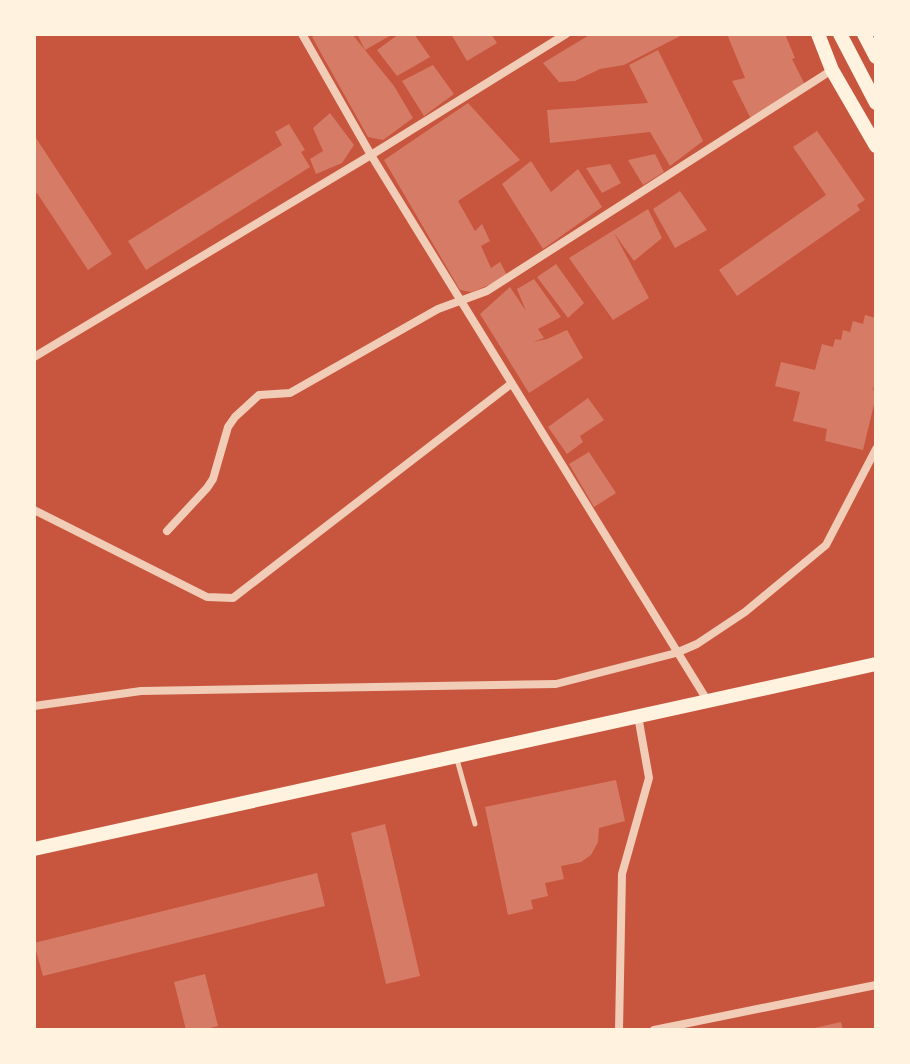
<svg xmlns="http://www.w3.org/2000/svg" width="910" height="1064" font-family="Overpass,sans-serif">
<rect width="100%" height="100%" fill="#c8553d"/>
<g fill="#d67c66">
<path d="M317 34H352L394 86 413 118 383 140 368 137 312 37Z"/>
<path d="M357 34H393L365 50Z"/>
<path d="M399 34H414L430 57 397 76 377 50Z"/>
<path d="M451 34H491L497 43 467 61Z"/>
<path d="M591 34H684L624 65 600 69 575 81 559 82 543 63Z"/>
<path d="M727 34H785L795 58 792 59 806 87 752 121 732 81 745 78Z"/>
<path d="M658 50 703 141 670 166 650 132 550 143 547 110 648 103 629 65Z"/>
<path d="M433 65 454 94 424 116 402 81Z"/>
<path d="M468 103 520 160 458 201 475 231 482 224 490 241 481 246 491 268 500 262 508 277 472 292 460 290 384 160Z"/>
<path d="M330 113 354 145 342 163 316 174 310 159 323 151 313 128Z"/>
<path d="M289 124 305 150 301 152 310 167 146 270 128 241 282 145 275 132Z"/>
<path d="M817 131 865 200 857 205 860 210 737 296 719 270 826 195 793 147Z"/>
<path d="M34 135 112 254 88 270 37 193 34 195Z"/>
<path d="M655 154 664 172 643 185 628 160Z"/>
<path d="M531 161 551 192 578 169 602 207 543 249 502 184Z"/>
<path d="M610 164 621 183 602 193 586 168Z"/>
<path d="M680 191 707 230 675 248 653 209Z"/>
<path d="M648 209 662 238 634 261 614 233 649 298 613 320 569 258Z"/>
<path d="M556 264 584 303 568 318 537 277Z"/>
<path d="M534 279 561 317 538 329 544 338 533 342 547 339 567 330 583 358 529 393 480 314 510 287 526 311 517 289Z"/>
<path d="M865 315 876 318V377L873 390 876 391V396L863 450 825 441 827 429 793 421 800 392 775 386 781 362 815 370 822 344 833 347 835 339 841 340 843 330 850 332 853 321 863 324Z"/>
<path d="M588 398 604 420 580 436 583 442 567 454 548 427Z"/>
<path d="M589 452 616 493 594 507 569 464Z"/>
<path d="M616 780 625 821 599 828 598 842 591 855 581 862 561 866 564 879 545 883 548 896 531 900 533 909 508 915 485 807Z"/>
<path d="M385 824 420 976 386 984 351 833Z"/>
<path d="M317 873 325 906 43 976 34 943Z"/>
<path d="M205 974 218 1026 202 1030H186L174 982Z"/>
<path d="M841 1022 843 1030H810V1029Z"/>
</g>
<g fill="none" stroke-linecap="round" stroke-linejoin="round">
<path stroke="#f1ccb7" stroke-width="5" d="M456 756 475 824"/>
<g stroke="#f1ccb7" stroke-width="8">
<path d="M302 34 371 155 707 700"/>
<path d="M34 357 371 155 566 34"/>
<path d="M34 510 207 597 233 598 511 384"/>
<path d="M167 531 207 488 213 479 228 427 235 417 259 395 290 393 438 309 487 291 832 70"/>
<path d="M34 706 141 691 556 684 676 653 697 644 745 612 826 545 876 449"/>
<path d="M619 1030 622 874 649 778 638 716"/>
<path d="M654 1030 876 985"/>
</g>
<g stroke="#fff3e0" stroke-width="14">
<path d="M818 34 832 70 876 146"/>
<path d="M840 34 876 103"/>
<path d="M864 34 876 57"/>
<path d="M34 849 876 664"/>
</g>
</g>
<rect width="910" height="1064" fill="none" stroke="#fff3e0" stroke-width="72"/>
</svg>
